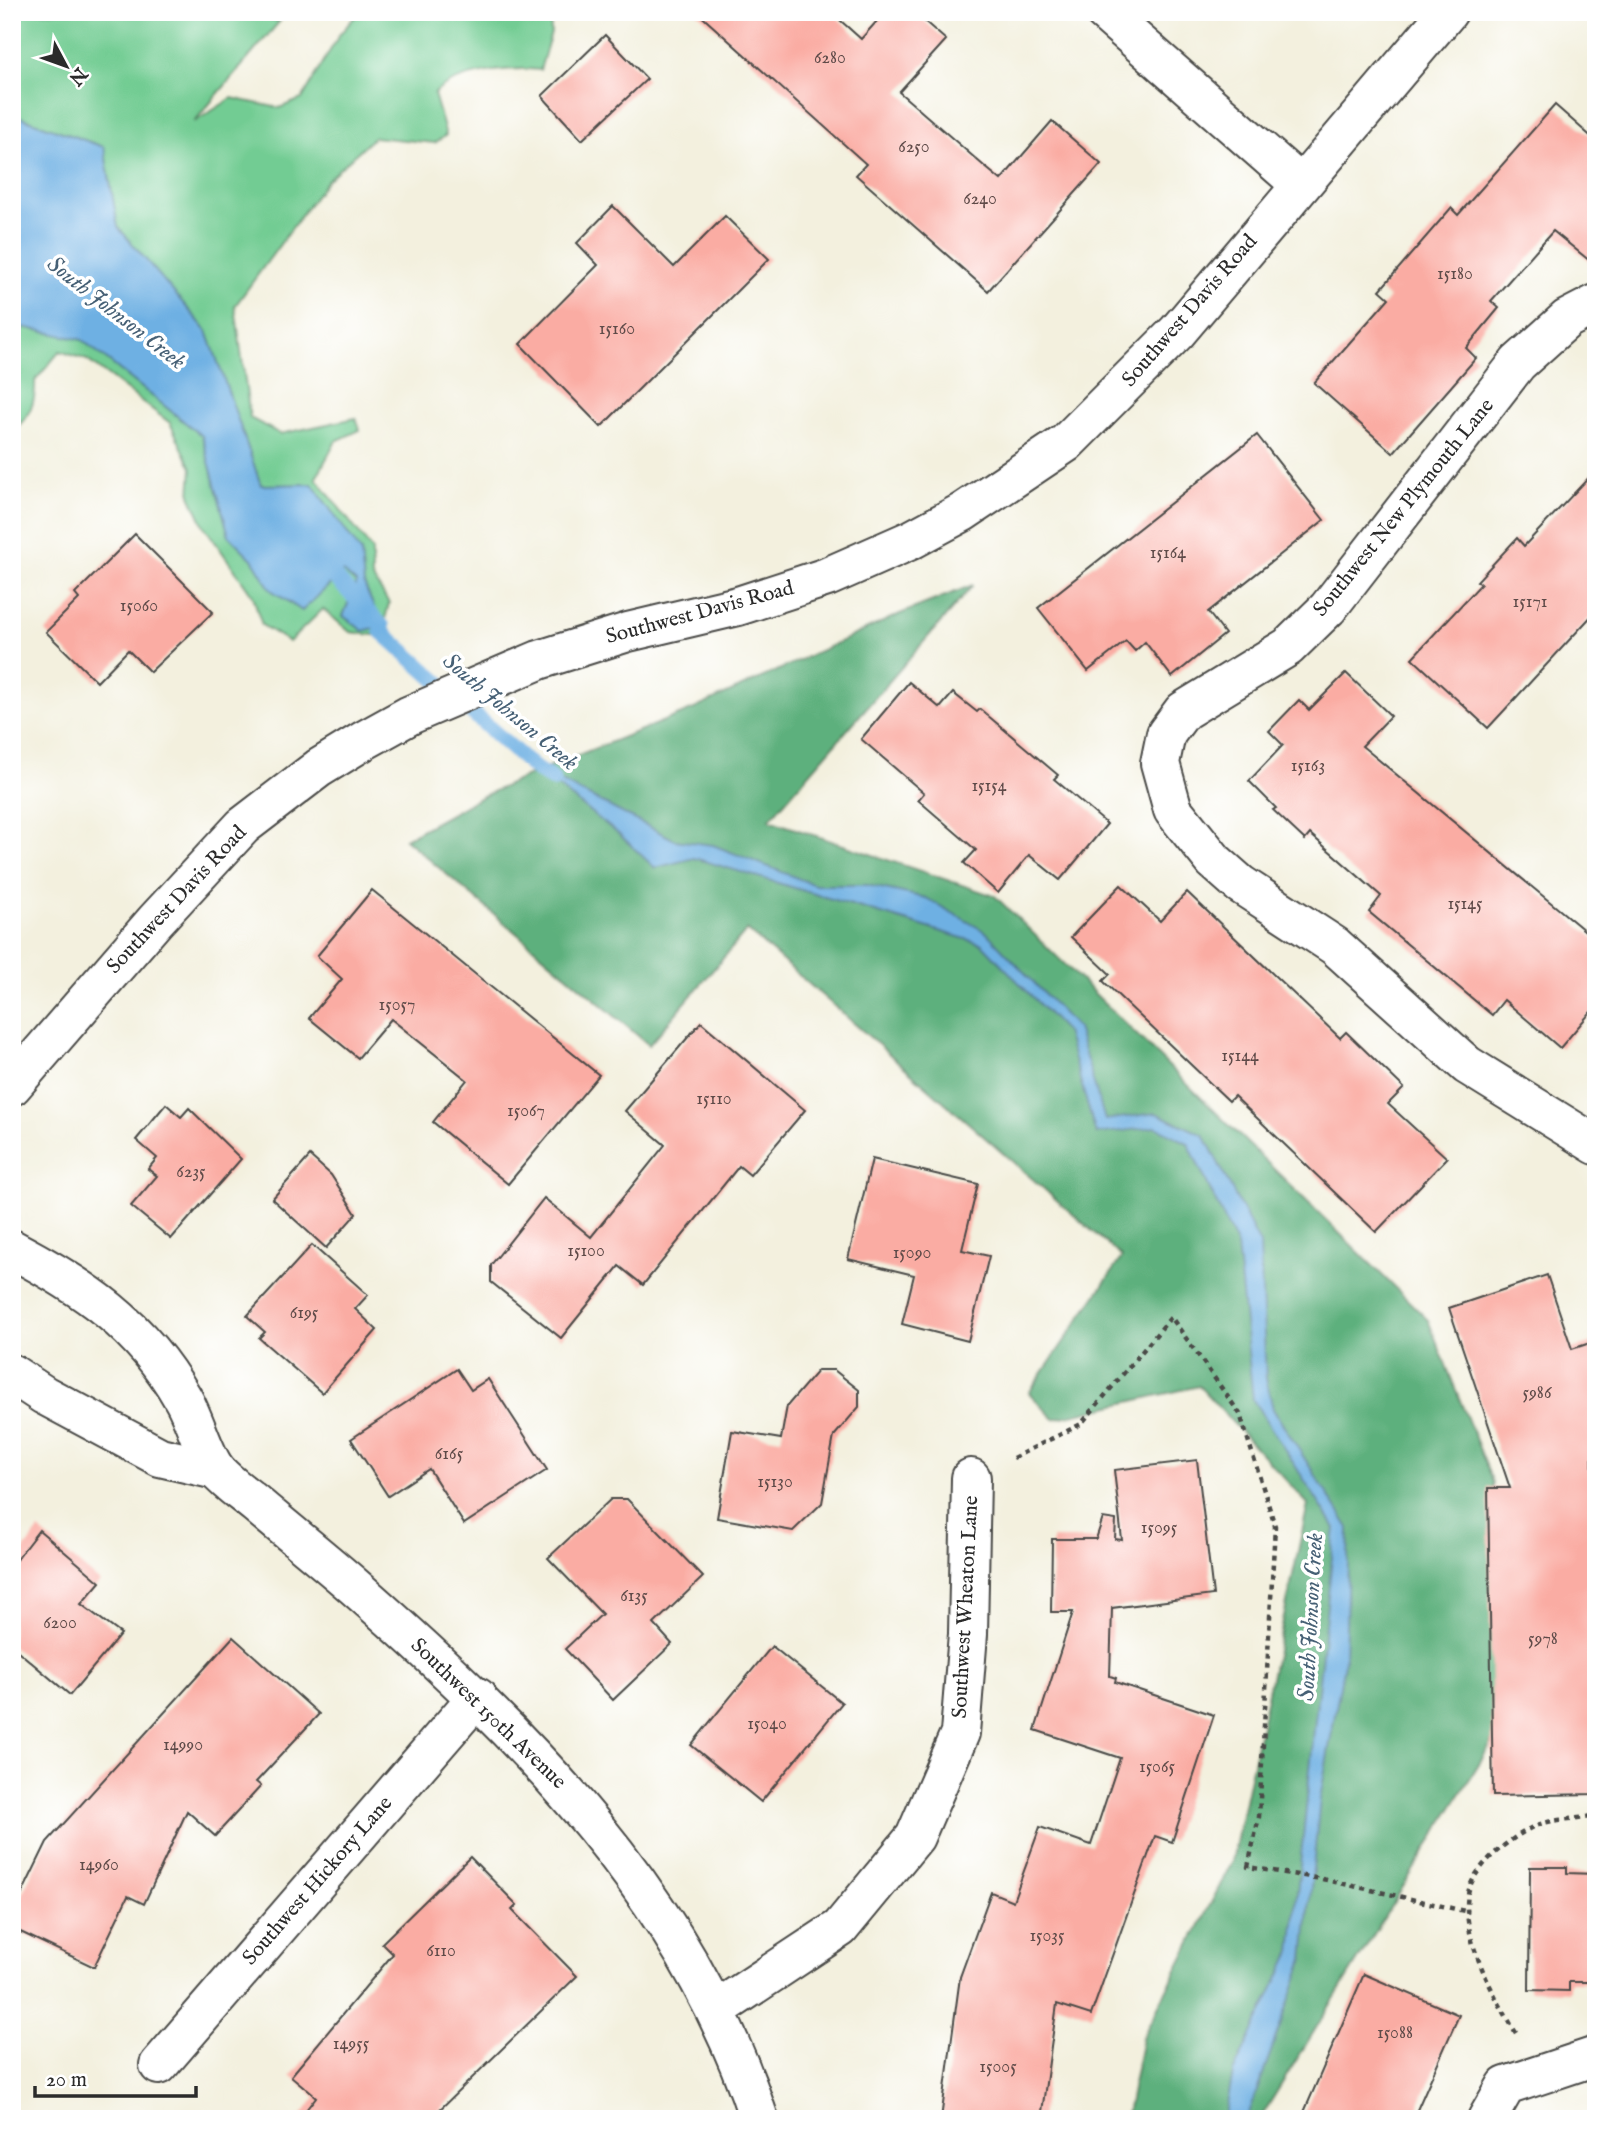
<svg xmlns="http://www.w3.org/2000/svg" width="1608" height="2131" font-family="'IM FELL English',serif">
<rect width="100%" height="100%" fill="#fff"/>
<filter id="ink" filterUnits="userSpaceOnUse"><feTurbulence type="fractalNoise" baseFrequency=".0143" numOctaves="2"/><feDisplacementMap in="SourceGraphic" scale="14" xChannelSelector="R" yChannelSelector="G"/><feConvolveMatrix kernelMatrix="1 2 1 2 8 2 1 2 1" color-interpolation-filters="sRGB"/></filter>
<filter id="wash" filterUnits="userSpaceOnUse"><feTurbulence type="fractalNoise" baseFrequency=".00686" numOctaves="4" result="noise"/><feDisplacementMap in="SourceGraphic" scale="28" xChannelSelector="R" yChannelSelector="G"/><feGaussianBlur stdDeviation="1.57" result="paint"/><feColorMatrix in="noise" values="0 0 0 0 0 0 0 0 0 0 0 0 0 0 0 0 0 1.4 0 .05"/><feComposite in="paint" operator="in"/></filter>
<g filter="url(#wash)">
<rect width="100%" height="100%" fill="#f3f0de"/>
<path fill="#72cc93" stroke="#4e7c5f" stroke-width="2" d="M12 12H249L280 21 194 122 232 98 279 108 302 99 339 35 359 12H550L551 33 540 70C511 67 456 72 434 94L446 135 435 143 374 137 327 180 235 306 250 418 280 434 356 418 360 430 336 441 316 478 372 550V577L389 603 381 636 350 632 323 609 289 642 262 625 253 596 204 526 190 495 192 468 170 423 87 360 60 351 35 381C36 403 30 417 12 431Z"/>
<path fill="#5db07d" stroke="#446e54" stroke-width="2" d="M973 585 769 820 995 896 1428 1320 1493 1483 1496 1736 1260 2119H1126L1142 2038 1232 1862 1308 1504 1199 1386 1054 1419 1029 1393 1122 1257 747 930 649 1045 405 839 481 797 543 769 694 709 900 614Z"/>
<g fill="#6eb0e3" stroke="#4c6e87" stroke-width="2">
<path d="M12 114 104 147 118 227 207 331 261 485 312 484 361 552 364 584 382 626 363 631 343 616 356 583 343 572 302 611 271 590 252 559 229 536 202 436 82 340 23 327 12 343Z"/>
<path d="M534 768 675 840 713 845 815 885H867L926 898 986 932 1077 1028 1105 1120 1156 1113 1204 1135 1260 1244 1266 1378 1273 1409 1349 1528 1345 1658 1320 1799 1304 1959 1247 2119H1224L1233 2073 1291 1952 1335 1528 1253 1400 1237 1246 1188 1143 1156 1127 1096 1134 1066 1032 982 944 694 858 655 868 621 836Z"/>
</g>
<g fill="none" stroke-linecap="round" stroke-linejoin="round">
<path stroke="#6eb0e3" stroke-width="16" d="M321 563 382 626 381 631 534 768 553 780"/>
</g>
<g id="blocks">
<g fill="#faaca3">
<path d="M697 12H831L861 39 885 12H914L946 40 899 92 984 166 1001 180 1052 121 1101 164 988 291 856 175 866 164Z"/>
<path d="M605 35 647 79 582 140 542 96Z"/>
<path d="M1555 105 1596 141V266L1553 231 1491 301 1499 308 1466 348 1476 358 1393 453 1314 383 1389 298 1380 290 1451 208 1458 215Z"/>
<path d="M613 206 674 267 725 216 769 259 601 427 520 344 598 265 577 243Z"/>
<path d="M1257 435 1324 520 1208 612 1225 634 1172 677 1145 642 1135 651 1126 641 1088 671 1038 608Z"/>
<path d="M1596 470V611L1488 728 1412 658 1481 584 1477 581 1517 538 1524 546Z"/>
<path d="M135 534 213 612 150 672 128 650 97 682 46 632 79 599 75 594Z"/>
<path d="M1346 673 1391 716 1362 746 1596 940V1006L1560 1048 1504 1000 1492 1015 1369 912 1381 896 1310 834 1305 840 1273 810 1276 808 1249 781 1283 745 1269 731 1299 700 1309 710Z"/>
<path d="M909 682 940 708 953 693 977 712 980 709 1058 775 1054 779 1107 824 1060 880 1029 855 998 893 964 863 976 850 918 800 924 793 861 739Z"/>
<path d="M1121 885 1160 921 1187 892 1340 1038 1346 1032 1404 1088 1388 1104 1447 1158 1376 1232 1234 1096 1229 1101 1103 981 1110 974 1071 937Z"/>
<path d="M372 890 599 1075 508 1184 433 1122 467 1080 391 1019 358 1058 309 1018 342 979 317 956Z"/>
<path d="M701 1022 805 1110 750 1175 739 1166 643 1285 619 1266 561 1338 491 1282V1265L544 1198 591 1237 665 1145 625 1111Z"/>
<path d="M166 1104 181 1117 189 1108 241 1159 171 1239 131 1206 157 1176 148 1169 157 1158 136 1140Z"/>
<path d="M310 1156 331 1175 356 1214 326 1248 272 1199Z"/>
<path d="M872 1159 978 1184 962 1250 989 1256 968 1341 902 1324 914 1275 848 1259Z"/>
<path d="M312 1245 368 1295 355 1309 377 1330 322 1393 259 1338 265 1332 247 1316Z"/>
<path d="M1547 1275 1572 1349 1596 1341V1430L1592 1432 1596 1794 1493 1796 1488 1488H1510L1449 1308Z"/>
<path d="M457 1369 471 1390 488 1379 547 1470 464 1524 429 1469 388 1496 351 1439Z"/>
<path d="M818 1370H834L859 1390V1407L834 1436 822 1503 793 1531 717 1518 732 1431 781 1439 787 1406Z"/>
<path d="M1197 1460 1213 1595 1112 1608 1110 1676 1116 1678 1115 1682 1214 1715 1172 1842 1155 1836 1091 2015 1057 2004 1041 2119H941L960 1977 991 1892 1013 1901 1040 1827 1091 1845 1120 1758 1035 1730 1073 1612H1051L1052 1539H1096L1103 1518 1116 1520 1115 1539 1122 1540 1114 1470Z"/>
<path d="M611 1499H627L703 1577 654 1624 672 1644 613 1700 565 1649 602 1614 548 1558Z"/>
<path d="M39 1530 100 1582 81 1604 121 1634 70 1695 12 1646V1565Z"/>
<path d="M233 1637 319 1714 256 1782 261 1786 215 1836 187 1811 144 1904 128 1896 94 1967 12 1928V1914L47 1842Z"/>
<path d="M772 1646 842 1703 761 1802 691 1745Z"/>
<path d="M470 1857 517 1905 512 1910 577 1976 430 2119H299L316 2097 291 2076 393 1954 382 1943Z"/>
<path d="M1530 1867H1567V1873L1596 1874V1982H1569V1991L1529 1990Z"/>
<path d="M1364 1974 1459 2015 1413 2119H1301Z"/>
</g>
</g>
</g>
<g filter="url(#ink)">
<use href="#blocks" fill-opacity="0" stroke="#494946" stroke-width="2"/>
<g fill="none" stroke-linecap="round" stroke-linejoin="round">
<defs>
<g id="minor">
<path d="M1104 12 1300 184"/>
<path d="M1596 304 1567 319 1518 363 1328 608 1288 647 1183 711 1166 734 1160 763 1173 810 1214 861 1240 884 1335 946 1467 1065 1596 1145"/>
<path d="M12 1086 155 921 243 826 319 768 363 741 410 715 539 660 628 632 738 606 827 577 911 540 963 512 1066 443 1177 332 1448 12"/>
<path d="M12 1249C84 1287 141 1325 182 1397 194 1416 204 1456 217 1471 228 1484 244 1494 257 1505 290 1533 324 1560 356 1588 527 1739 687 1896 759 2119"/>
<path d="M12 1374 44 1395 160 1457 216 1470"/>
<path d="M716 2010 840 1928 915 1837 960 1733 968 1634 971 1478"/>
<path d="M159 2065 477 1697"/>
<path d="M1487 2119 1506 2086 1596 2056"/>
</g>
</defs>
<use href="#minor" stroke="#494946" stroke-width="42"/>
<g stroke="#494946" stroke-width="4.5" stroke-dasharray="5 5" stroke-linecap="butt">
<path d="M1013 1458 1081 1424 1171 1317 1240 1414 1275 1526 1259 1817 1248 1867 1322 1879 1469 1912"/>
<path d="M1516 2033C1494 1995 1461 1940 1468 1894 1472 1867 1510 1838 1533 1827 1551 1818 1576 1820 1596 1815"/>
</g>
<use href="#minor" stroke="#fff" stroke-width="38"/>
</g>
</g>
<g text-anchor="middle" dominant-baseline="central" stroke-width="7" stroke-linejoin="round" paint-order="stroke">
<g font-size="18" fill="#5f4b49">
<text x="830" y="58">6280</text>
<text x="914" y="147">6250</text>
<text x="980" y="199">6240</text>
<text x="1455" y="274">15180</text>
<text x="617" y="329">15160</text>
<text x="1168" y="553">15164</text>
<text x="1530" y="602">15171</text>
<text x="139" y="606">15060</text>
<text x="1308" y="766">15163</text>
<text x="989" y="786">15154</text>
<text x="1465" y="904">15145</text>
<text x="397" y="1005">15057</text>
<text x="1240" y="1056">15144</text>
<text x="714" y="1099">15110</text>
<text x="526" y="1111">15067</text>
<text x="191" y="1172">6235</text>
<text x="586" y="1251">15100</text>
<text x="912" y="1253">15090</text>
<text x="304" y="1313">6195</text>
<text x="1537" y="1393">5986</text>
<text x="449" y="1454">6165</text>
<text x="775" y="1482">15130</text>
<text x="1159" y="1528">15095</text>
<text x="634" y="1596">6135</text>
<text x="60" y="1623">6200</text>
<text x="1543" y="1639">5978</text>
<text x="767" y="1724">15040</text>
<text x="183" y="1745">14990</text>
<text x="1157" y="1767">15065</text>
<text x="99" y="1865">14960</text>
<text x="1047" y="1936">15035</text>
<text x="441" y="1951">6110</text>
<text x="1395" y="2033">15088</text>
<text x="351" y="2044">14955</text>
<text x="998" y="2067">15005</text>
</g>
<g font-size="21" fill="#2b2b2b" stroke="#fff">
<text transform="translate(1190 311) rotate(-49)">Southwest Davis Road</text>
<text transform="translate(1404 508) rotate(-51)">Southwest New Plymouth Lane</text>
<text transform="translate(700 613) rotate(-15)">Southwest Davis Road</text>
<text transform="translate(177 900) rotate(-47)">Southwest Davis Road</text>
<text transform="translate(966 1607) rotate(-87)">Southwest Wheaton Lane</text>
<text transform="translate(488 1714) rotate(44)">Southwest 150th Avenue</text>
<text transform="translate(318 1881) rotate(-49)">Southwest Hickory Lane</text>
</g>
<g font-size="23" font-style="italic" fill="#466075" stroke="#fff">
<text transform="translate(116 313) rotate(38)">South Johnson Creek</text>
<text transform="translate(510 712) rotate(40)">South Johnson Creek</text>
<text transform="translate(1311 1617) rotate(-87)">South Johnson Creek</text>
</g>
</g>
<rect width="1608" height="2131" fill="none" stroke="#fff" stroke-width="42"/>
<g transform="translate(66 66) rotate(131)" stroke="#ffffff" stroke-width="5" paint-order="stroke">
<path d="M0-5L12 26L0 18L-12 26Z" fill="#2b2b2b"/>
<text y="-10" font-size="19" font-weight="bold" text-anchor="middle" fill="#2b2b2b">N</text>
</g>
<path d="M35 2086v10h161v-10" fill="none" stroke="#2b2b2b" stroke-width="3.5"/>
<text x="46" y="2086" font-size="21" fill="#2b2b2b" stroke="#ffffff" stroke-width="5" paint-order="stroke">20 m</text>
</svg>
